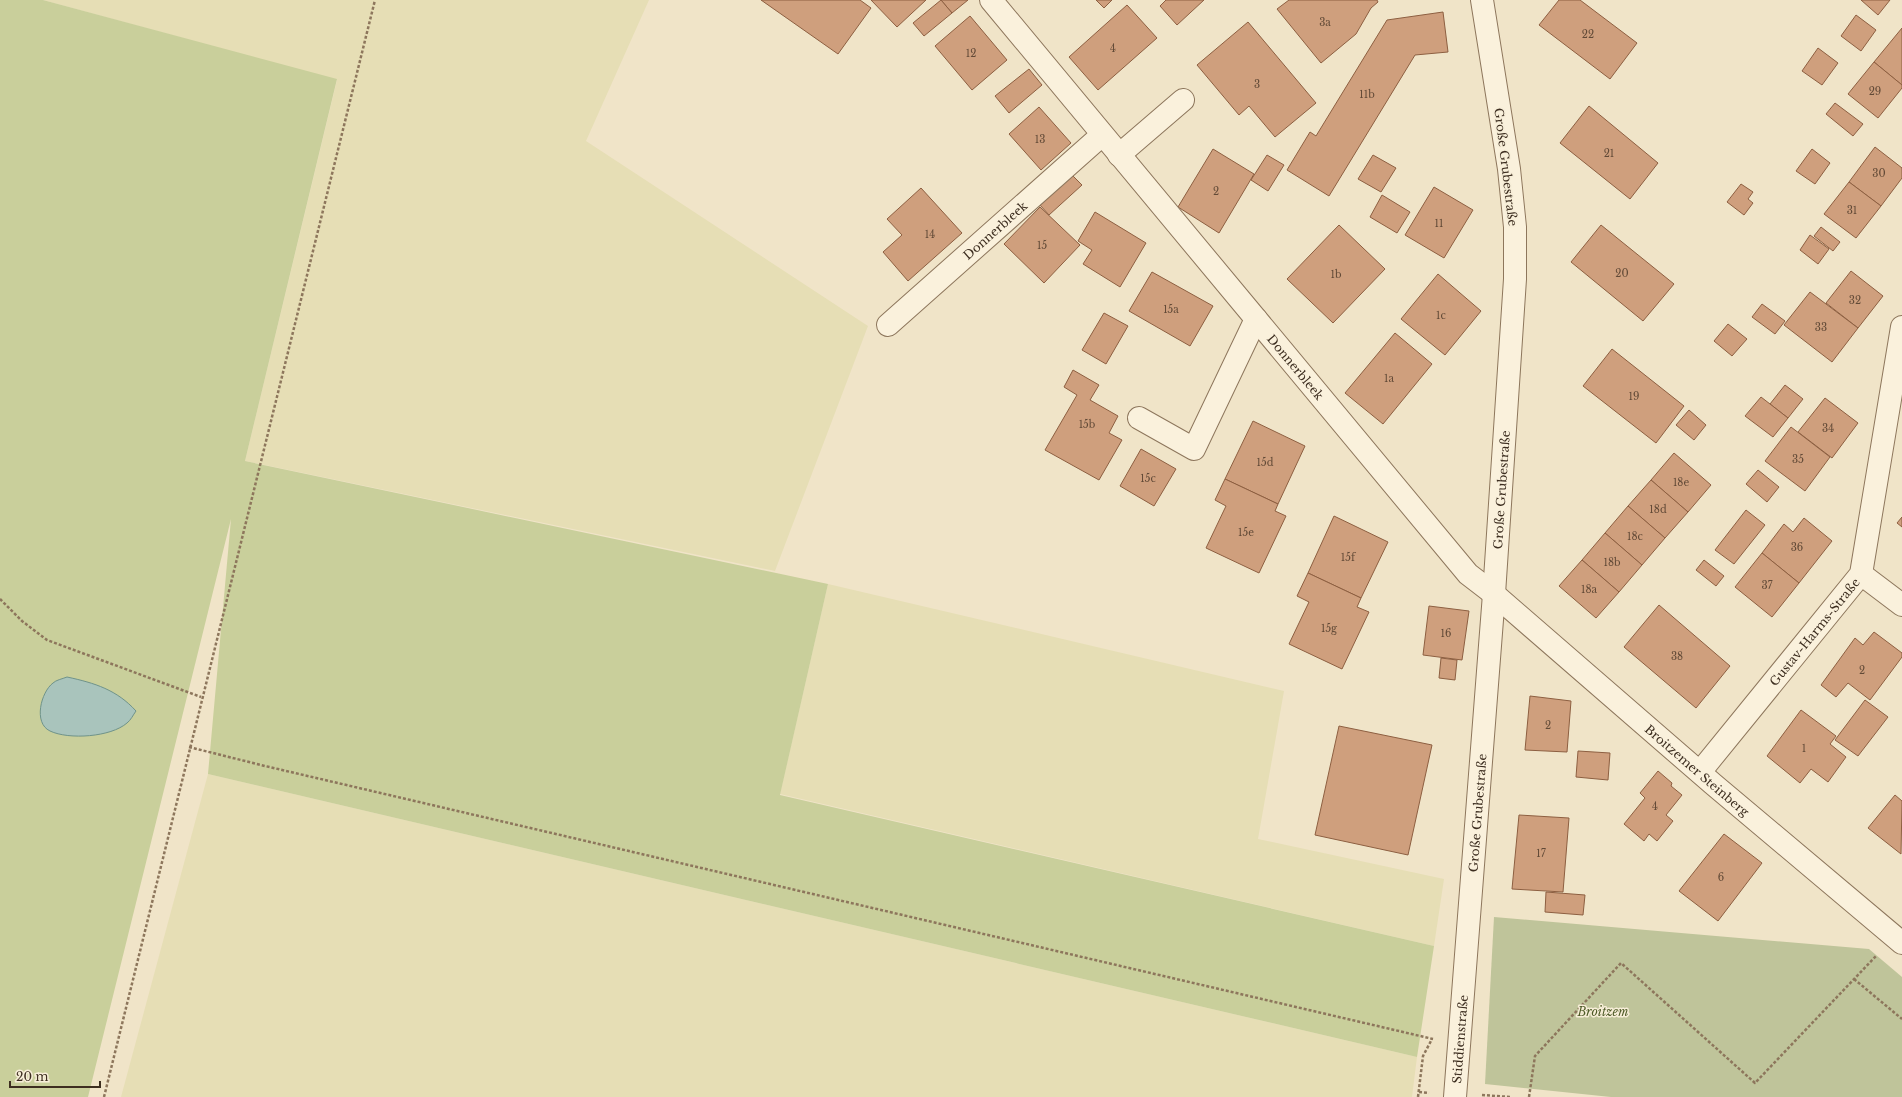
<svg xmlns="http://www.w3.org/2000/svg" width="1902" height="1097" font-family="'Libre Baskerville',serif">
<rect width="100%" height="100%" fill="#f0e4c8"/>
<g fill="#e6deb5">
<path d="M43 0H649L586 141 868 326 775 571 245 461 337 80Z"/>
<path d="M828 584 1284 691 1258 839 1444 879 1434 946 780 794Z"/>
<path d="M208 774 1417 1057 1412 1097H121Z"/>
</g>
<path fill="#c9cf9b" d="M0 0H43L337 79 245 461 828 584 780 795 1434 946 1417 1057 208 774 231 519 88 1097H0Z"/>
<path fill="#bfc49a" d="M1494 917 1869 949 1902 977V1097H1611L1485 1084Z"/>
<path fill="#a9c4bc" stroke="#6f938a" d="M67 677C95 683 117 690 136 711 133 715 131 720 127 723 111 737 69 740 50 731 33 723 41 692 53 683 56 680 62 679 67 677Z"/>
<g fill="#cf9f7d" stroke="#8d5f41">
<path d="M761 0H860L871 8 838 54Z"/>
<path d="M871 0H926L897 27Z"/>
<path d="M941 0H968L952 13Z"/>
<path d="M941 0 952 13 924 36 913 23Z"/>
<path d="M1096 0H1112L1104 8Z"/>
<path d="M1166 0H1204L1177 25 1160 6Z"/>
<path d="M1289 0H1377L1378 2 1371 8 1356 34 1321 63 1277 9Z"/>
<path d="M1559 0H1580L1637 43 1610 79 1539 25Z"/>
<path d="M1861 0H1890L1878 15Z"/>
<path d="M1127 5 1157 38 1098 90 1069 57Z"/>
<path d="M1443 12 1448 52 1415 55 1329 196 1287 170 1310 132 1316 136 1387 20Z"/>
<path d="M1856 15 1876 30 1861 51 1841 36Z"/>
<path d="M970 16 1007 60 972 90 935 46Z"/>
<path d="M1248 22 1316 103 1275 137 1249 106 1239 115 1197 65Z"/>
<path d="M1902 28V85L1874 62Z"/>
<path d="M1818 48 1838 63 1822 85 1802 71Z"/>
<path d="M1874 62 1902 85V88L1878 118 1848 94Z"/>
<path d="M1029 69 1042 85 1009 113 995 96Z"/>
<path d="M1835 103 1863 124 1853 136 1826 114Z"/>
<path d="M1589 106 1658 163 1630 199 1560 143Z"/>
<path d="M1039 107 1071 143 1041 170 1009 134Z"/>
<path d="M1875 147 1902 168V178L1881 206 1849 182Z"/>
<path d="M1213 149 1254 174 1219 233 1178 207Z"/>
<path d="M1812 149 1830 163 1815 184 1796 171Z"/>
<path d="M1267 155 1284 165 1268 191 1251 180Z"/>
<path d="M1373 155 1396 168 1381 192 1358 179Z"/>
<path d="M1072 175 1082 185 1049 215 1040 205Z"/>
<path d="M1849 182 1881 206 1856 238 1824 214Z"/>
<path d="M1741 184 1753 192 1748 199 1753 203 1744 215 1727 202Z"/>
<path d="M1434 187 1473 210 1444 258 1405 235Z"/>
<path d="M921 188 962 233 908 281 883 252 902 235 887 219Z"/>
<path d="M1382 195 1410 212 1397 233 1370 217Z"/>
<path d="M1040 207 1080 245 1044 283 1004 244Z"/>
<path d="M1095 212 1146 243 1120 287 1083 264 1092 250 1078 241Z"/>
<path d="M1339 225 1385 269 1333 323 1287 279Z"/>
<path d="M1601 225 1674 284 1643 321 1571 262Z"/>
<path d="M1821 227 1840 242 1833 251 1814 236Z"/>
<path d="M1810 235 1829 249 1818 264 1800 250Z"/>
<path d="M1851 271 1883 296 1858 328 1826 303Z"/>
<path d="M1152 272 1213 306 1190 346 1129 311Z"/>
<path d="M1438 274 1481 311 1445 355 1401 319Z"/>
<path d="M1810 292 1858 328 1832 362 1784 325Z"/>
<path d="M1762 304 1785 321 1775 334 1752 317Z"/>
<path d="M1104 313 1128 326 1106 364 1082 350Z"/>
<path d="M1728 324 1747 339 1732 356 1714 341Z"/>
<path d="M1395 333 1432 364 1383 424 1345 393Z"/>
<path d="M1612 349 1684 406 1656 443 1583 386Z"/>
<path d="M1073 370 1099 385 1090 400 1118 416 1109 433 1122 440 1099 480 1045 450 1077 395 1064 387Z"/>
<path d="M1785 385 1803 399 1788 418 1770 404Z"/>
<path d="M1761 397 1788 418 1773 437 1745 416Z"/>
<path d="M1825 398 1858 423 1832 458 1798 432Z"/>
<path d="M1689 410 1706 425 1694 440 1676 425Z"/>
<path d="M1253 421 1305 446 1278 504 1225 479Z"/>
<path d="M1791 427 1830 457 1805 491 1765 461Z"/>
<path d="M1141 449 1176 469 1154 506 1120 486Z"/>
<path d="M1674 453 1711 485 1688 512 1651 480Z"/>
<path d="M1758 470 1779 487 1767 502 1746 484Z"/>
<path d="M1225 479 1278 504 1275 511 1286 516 1259 573 1206 548 1226 506 1215 500Z"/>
<path d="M1651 480 1688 512 1665 538 1628 506Z"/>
<path d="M1628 506 1665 538 1642 565 1605 533Z"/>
<path d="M1746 510 1765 525 1734 564 1715 550Z"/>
<path d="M1334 516 1388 542 1361 598 1308 573Z"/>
<path d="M1902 517V527L1897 523Z"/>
<path d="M1804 518 1832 541 1799 583 1762 553 1784 524 1793 532Z"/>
<path d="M1605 533 1642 565 1619 592 1582 560Z"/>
<path d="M1762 553 1799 583 1772 617 1735 587Z"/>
<path d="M1582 560 1619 592 1596 618 1559 586Z"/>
<path d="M1704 560 1724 576 1716 586 1696 570Z"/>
<path d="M1308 573 1361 598 1357 607 1369 612 1342 669 1289 644 1309 602 1297 596Z"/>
<path d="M1659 605 1730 666 1696 708 1624 647Z"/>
<path d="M1429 606 1469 611 1462 660 1423 655Z"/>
<path d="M1874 632 1902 653V657L1870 700 1848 683 1836 697 1821 685 1855 638 1863 645Z"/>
<path d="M1441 658 1457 660 1455 680 1439 678Z"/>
<path d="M1530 696 1571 701 1567 752 1525 750Z"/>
<path d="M1865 700 1888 717 1858 756 1835 740Z"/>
<path d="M1801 710 1836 736 1830 744 1846 757 1828 782 1811 769 1800 783 1767 756Z"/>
<path d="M1339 726 1432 745 1408 855 1315 835Z"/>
<path d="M1578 751 1610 753 1608 780 1576 777Z"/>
<path d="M1658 771 1672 783 1671 786 1682 795 1666 815 1673 821 1657 841 1649 834 1644 841 1624 824 1645 798 1640 793Z"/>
<path d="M1895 795 1902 801 1901 854 1868 828Z"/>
<path d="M1519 815 1569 818 1563 892 1512 889Z"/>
<path d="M1724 834 1762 863 1718 921 1679 891Z"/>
<path d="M1546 892 1585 895 1583 915 1545 912Z"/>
</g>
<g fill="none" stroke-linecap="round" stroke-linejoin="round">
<defs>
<g id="minor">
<path id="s1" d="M991 0 1468 574 1494 594 1713 784 1902 943"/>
<path d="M1119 155 1183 100"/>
<path id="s2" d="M888 325 1102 135"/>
<path d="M1139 418 1194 449 1256 319"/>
<path d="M1861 574 1902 605"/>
<path id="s3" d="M1700 772 1861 574 1902 327"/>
<path id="s4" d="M1455 1097 1494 594 1515 279V227L1509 169 1482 0"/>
</g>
</defs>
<use href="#minor" stroke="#8d765c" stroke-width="24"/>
<g stroke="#8d765c" stroke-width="2.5" stroke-dasharray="3 2" stroke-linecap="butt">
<path d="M0 599 22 621 47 640 201 697"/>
<path d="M189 747 265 766 1433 1039"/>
<path d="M1854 979 1902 1019"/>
<path d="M1419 1092 1429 1093"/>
<path d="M1482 1095 1511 1097"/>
<path d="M104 1097 375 0"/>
<path d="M1418 1097 1423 1056 1432 1039"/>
<path d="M1529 1097 1535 1056 1621 963 1755 1083 1876 956"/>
</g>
<use href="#minor" stroke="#faf1dc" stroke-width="22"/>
</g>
<g text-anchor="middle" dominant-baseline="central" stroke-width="3" stroke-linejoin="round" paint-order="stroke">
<g font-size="10" fill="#624a37">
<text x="1325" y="22">3a</text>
<text x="1588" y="34">22</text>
<text x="1113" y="48">4</text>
<text x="971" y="53">12</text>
<text x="1257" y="84">3</text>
<text x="1875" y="91">29</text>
<text x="1367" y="94">11b</text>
<text x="1040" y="139">13</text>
<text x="1609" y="153">21</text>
<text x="1879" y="173">30</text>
<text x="1216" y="191">2</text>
<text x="1852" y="210">31</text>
<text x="1439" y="223">11</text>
<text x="930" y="234">14</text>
<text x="1042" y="245">15</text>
<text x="1622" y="273">20</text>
<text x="1336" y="274">1b</text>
<text x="1855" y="300">32</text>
<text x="1171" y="309">15a</text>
<text x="1441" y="315">1c</text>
<text x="1821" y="327">33</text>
<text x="1389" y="378">1a</text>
<text x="1634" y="396">19</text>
<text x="1087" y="424">15b</text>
<text x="1828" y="428">34</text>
<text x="1798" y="459">35</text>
<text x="1265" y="462">15d</text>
<text x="1148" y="478">15c</text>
<text x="1681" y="482">18e</text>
<text x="1658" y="509">18d</text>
<text x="1246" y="532">15e</text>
<text x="1635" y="536">18c</text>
<text x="1797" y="547">36</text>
<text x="1348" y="557">15f</text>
<text x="1612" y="562">18b</text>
<text x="1767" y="585">37</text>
<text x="1589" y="589">18a</text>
<text x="1329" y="628">15g</text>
<text x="1446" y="633">16</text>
<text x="1677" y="656">38</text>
<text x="1862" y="670">2</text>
<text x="1548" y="725">2</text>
<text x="1804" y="748">1</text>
<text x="1655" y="806">4</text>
<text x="1541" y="853">17</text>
<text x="1721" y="877">6</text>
</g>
<g font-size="12" fill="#3d2e20" stroke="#f7eed8">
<text transform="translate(1506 167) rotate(83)">Große Grubestraße</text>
<text stroke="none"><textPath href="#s2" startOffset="143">Donnerbleek</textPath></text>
<text stroke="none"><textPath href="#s1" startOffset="477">Donnerbleek</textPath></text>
<text stroke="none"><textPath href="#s4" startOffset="609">Große Grubestraße</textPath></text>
<text stroke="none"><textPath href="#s3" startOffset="181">Gustav-Harms-Straße</textPath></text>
<text stroke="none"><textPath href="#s1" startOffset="1048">Broitzemer Steinberg</textPath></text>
<text stroke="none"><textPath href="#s4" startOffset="285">Große Grubestraße</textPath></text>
<text stroke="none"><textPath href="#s4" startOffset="58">Stiddienstraße</textPath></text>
</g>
<g font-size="12" font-style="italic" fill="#4d5a26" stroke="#f7eed8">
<text x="1603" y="1011">Broitzem</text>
</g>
</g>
<path d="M10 1081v6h90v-6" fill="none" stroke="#3d2e20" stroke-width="2"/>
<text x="16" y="1081" font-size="12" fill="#3d2e20" stroke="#f7eed8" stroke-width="3" paint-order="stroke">20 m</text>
</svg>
